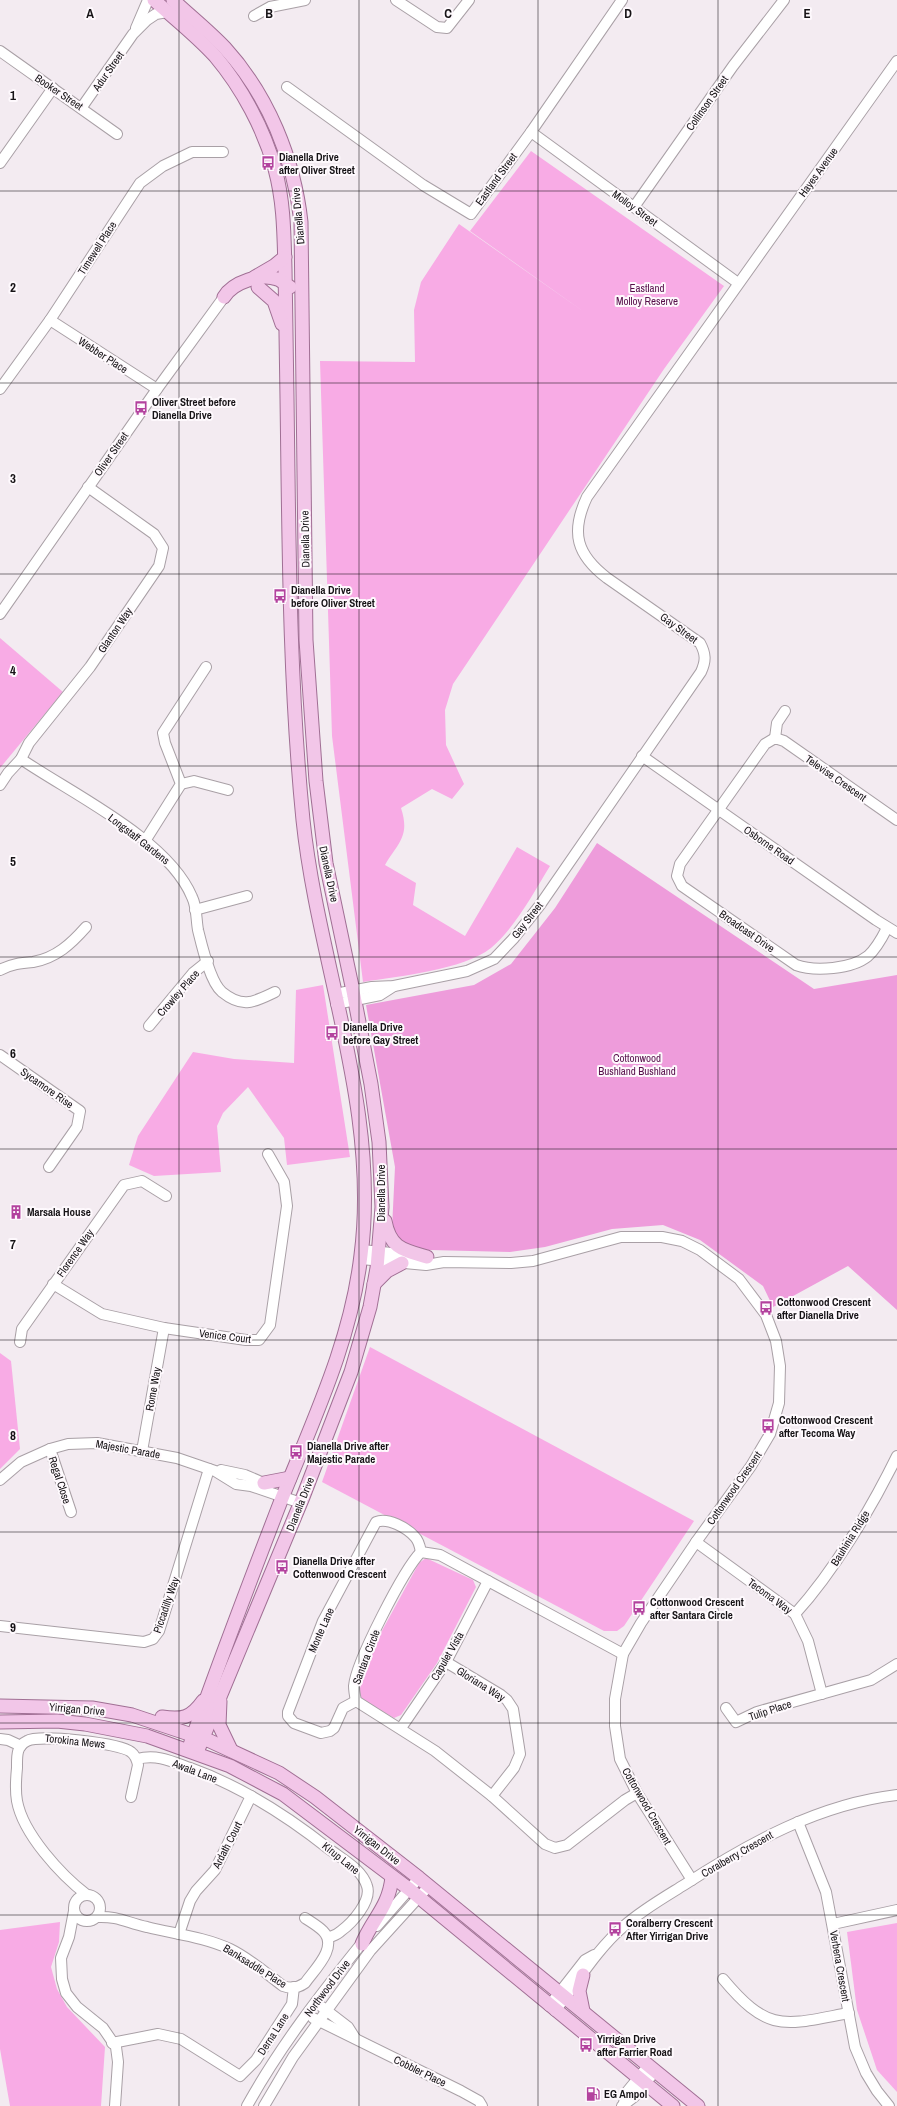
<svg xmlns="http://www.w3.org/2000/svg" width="897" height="2106" font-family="'Archivo Narrow',sans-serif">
<rect width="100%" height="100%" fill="#f3ebf1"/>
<g fill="#f8abe5">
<path d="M531 151 724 286 664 369 453 684 445 710 446 745 464 784 452 799 432 789 401 808C410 836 399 842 385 865L416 883 413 905 465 936 517 847 550 866C534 892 515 928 491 948 463 970 399 976 363 982L332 736 320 361 415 362 414 310 421 282 459 224 587 314 470 231Z"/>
<path d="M0 638 63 692 0 768Z"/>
<path d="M323 985 350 1157 287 1165 284 1138 248 1087 223 1113 217 1126 221 1172 154 1176 129 1165 138 1136 193 1052 234 1059 294 1063 296 990Z"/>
<path d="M370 1347 694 1521 624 1626 617 1631H604L322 1482Z"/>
<path d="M0 1353 11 1361 20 1449 0 1469Z"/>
<path d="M426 1558 473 1580 476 1587 437 1663 401 1715 394 1718 361 1699 359 1691 378 1638 419 1563Z"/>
<path d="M60 1922 59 1942 51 1967 57 1989 67 2007 105 2047 101 2106H10L0 2049V1930Z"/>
<path d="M897 1923V2092L877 2070 857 2010 847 1932Z"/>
</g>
<path fill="#ee9cdb" d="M597 843 814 989 897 975V1310L848 1266 773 1307 763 1286 700 1240 663 1225 612 1229 545 1247 510 1252 391 1249 395 1167 366 1005 474 985 511 964 555 908Z"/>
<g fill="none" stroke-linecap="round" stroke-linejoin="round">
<defs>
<g id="minor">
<path d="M396 0 437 27 447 28 469 0"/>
<path d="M254 16 270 7 305 0"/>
<path d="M136 28 148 0"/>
<path d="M0 51 117 134"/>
<path d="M287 87 423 185 471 214 531 132 622 0"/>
<path d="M82 107 133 34 147 20 156 14 167 12"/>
<path d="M531 132 738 283"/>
<path d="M0 163 53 88"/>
<path d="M634 207 733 66 784 0"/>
<path d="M50 320 157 389"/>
<path d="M0 389 50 320 140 183 163 166 192 152H223"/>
<path d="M0 614 157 389 224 297"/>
<path d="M775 738 777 723 785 711"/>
<path d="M642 756 876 920 897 933"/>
<path d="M21 759C72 794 168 839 192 897 197 907 196 919 198 930 202 946 210 982 222 992 243 1009 254 1002 275 992"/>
<path d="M181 784 194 781 228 790"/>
<path d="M0 785 8 773 21 759 29 743 90 667 159 566 163 548 154 534 88 487"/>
<path d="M145 841 181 784 165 743 163 733 206 667"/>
<path d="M195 910 247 896"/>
<path d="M887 928C882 938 876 949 868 956 852 969 815 972 796 965L682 886 677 876 680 864 765 744 775 738 784 741 897 820"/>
<path d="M0 970C11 964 21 963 33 962 56 958 71 944 86 927"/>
<path d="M335 994 372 987 394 986 467 971 494 959 514 938 540 905 701 672C706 661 706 654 700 643L607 578C577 555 570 533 587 497L897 61"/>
<path d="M336 1004 380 995 394 986"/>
<path d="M149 1026 193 973 208 961"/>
<path d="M0 1055 80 1111 77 1127 49 1167"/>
<path d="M362 1250 411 1255"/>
<path d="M361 1259 426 1265 444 1262 511 1263 533 1261 621 1237H662L682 1241 700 1250 739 1279 766 1315 776 1341 780 1366 779 1403 770 1434 751 1466 696 1542 641 1623 623 1654 615 1699V1726L620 1759 637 1793 692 1880"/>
<path d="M53 1284 102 1314 164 1328 246 1340H259L270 1325 287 1206 284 1182 268 1154"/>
<path d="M20 1342 22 1329 124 1185 142 1181 166 1196"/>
<path d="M50 1449 71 1512"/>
<path d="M142 1451 164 1328"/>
<path d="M221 1470 245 1475 266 1484"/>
<path d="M0 1480 21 1462 50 1449 68 1444 97 1443 177 1458 215 1471 236 1484 251 1486 301 1503"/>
<path d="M696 1542 795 1614 808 1641 822 1694"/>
<path d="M795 1614C834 1571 871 1509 897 1456"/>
<path d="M0 1626 144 1642 153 1639 159 1631 209 1469"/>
<path d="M623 1654 440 1555 421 1552C404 1569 356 1662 354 1686 354 1691 355 1696 356 1701L435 1751 492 1796 545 1844 555 1848 567 1845 625 1800 637 1793"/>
<path d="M446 1662 501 1695 507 1700 513 1709 520 1754 514 1768 492 1796"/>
<path d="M356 1701 343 1708 334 1728 330 1731 321 1733 294 1723 288 1716V1712L323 1621 376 1522C388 1517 407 1528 415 1537 419 1541 420 1547 421 1552"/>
<path d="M726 1708 736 1722 757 1712 871 1680 897 1664"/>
<path d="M401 1728 446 1662 488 1581"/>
<path d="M0 1739 8 1740 21 1746"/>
<path d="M137 1759C157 1754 171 1761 190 1768 241 1786 286 1815 329 1849 342 1859 362 1869 367 1886 372 1901 352 1923 341 1931 337 1935 332 1936 328 1938"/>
<path d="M798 1822 826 1892 855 2047 866 2073 877 2091 889 2106"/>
<circle cx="87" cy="1908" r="13"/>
<path d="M87 1895C61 1875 23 1834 17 1801 15 1790 16 1778 17 1768 17 1757 16 1746 27 1741 39 1734 120 1743 131 1752 135 1755 137 1760 138 1765L131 1797"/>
<path d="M74 1911 69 1937 61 1958 62 1979 66 1993 77 2007 103 2028 116 2047 118 2062 115 2106"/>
<path d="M97 1917C119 1916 127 1923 147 1927 175 1934 204 1937 230 1949 249 1958 267 1974 283 1986 291 1989 298 1988 305 1983 314 1970 339 1947 323 1931 318 1926 311 1922 305 1918"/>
<path d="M833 1924 897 1910"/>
<path d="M377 1926 419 1878"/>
<path d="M179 1934 190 1901 196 1891 215 1870 251 1796"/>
<path d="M723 1979C769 2034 784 2025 849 2013"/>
<path d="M549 2006 585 1960 594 1955"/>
<path d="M322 2007 348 2027 355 2038"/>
<path d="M555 2011C577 1983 596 1950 624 1926 642 1910 663 1898 684 1885 749 1843 819 1804 897 1795"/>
<path d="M313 2018 461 2091 479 2101 482 2106"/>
<path d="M112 2043 158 2034 181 2039 240 2076 256 2060 292 2004 294 1987"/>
<path d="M624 2103 626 2093 649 2065"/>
<path d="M247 2106C280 2046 323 1991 366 1938"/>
<path d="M264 2106 293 2057 370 1951 429 1886"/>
<path d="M622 2106 634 2097 655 2071"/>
</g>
<g id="major">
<path d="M154 0C174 18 197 36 215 56 242 88 264 129 275 169 284 202 284 235 285 269 286 312 286 355 287 398 289 538 289 679 303 820 318 964 380 1109 361 1255 351 1341 314 1418 282 1498 250 1581 218 1664 189 1748"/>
<path d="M173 0C190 16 209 31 225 48 268 95 294 159 301 222L306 640 316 781 326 863 353 991 371 1084 379 1142 382 1207 377 1268 370 1307 351 1372 303 1497 197 1752"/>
<path d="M255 277 274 266 285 257"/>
<path d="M258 287 274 301 282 324"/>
<path d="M224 297C233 282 261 273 277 279 281 280 286 285 290 287"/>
<path d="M385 1221C390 1248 403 1250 427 1257"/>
<path d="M374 1284 387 1271 402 1263"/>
<path d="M264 1483 290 1478"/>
<path d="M220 1701 219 1725 231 1750"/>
<path d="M0 1706 92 1708 132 1715 210 1741 279 1773 315 1797 419 1878 698 2106"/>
<path d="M162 1717C182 1720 191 1718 203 1701"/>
<path d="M0 1722 57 1721 85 1724 147 1736 230 1766 283 1794 409 1889 673 2106"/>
<path d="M362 1944C373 1918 389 1907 392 1877"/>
<path d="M583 1975 579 1991 583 2011"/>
</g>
</defs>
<use href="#minor" stroke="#a9a0a6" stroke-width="12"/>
<use href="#major" stroke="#a06f94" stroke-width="15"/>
<use href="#minor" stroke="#fff" stroke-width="10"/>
<use href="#major" stroke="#f2c6e8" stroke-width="13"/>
</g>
<path fill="none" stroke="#161316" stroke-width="1" stroke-opacity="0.55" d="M179 0V2106M359 0V2106M538 0V2106M718 0V2106M0 191H897M0 383H897M0 574H897M0 766H897M0 957H897M0 1149H897M0 1340H897M0 1532H897M0 1723H897M0 1915H897"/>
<defs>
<symbol id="bus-bare" viewBox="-9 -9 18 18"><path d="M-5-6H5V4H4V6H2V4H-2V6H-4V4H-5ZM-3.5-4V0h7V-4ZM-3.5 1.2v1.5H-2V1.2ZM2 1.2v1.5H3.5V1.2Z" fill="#b3429e" stroke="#fef9fd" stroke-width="2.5" paint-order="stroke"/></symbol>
<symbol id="building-bare" viewBox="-9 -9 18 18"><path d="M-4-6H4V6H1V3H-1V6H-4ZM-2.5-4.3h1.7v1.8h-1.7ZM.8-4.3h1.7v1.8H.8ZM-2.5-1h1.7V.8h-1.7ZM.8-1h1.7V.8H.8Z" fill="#b3429e" stroke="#fef9fd" stroke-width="2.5" paint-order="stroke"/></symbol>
<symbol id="fuel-bare" viewBox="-9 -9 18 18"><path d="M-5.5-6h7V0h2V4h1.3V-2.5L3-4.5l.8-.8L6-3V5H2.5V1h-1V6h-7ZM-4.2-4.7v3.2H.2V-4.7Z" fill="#b3429e" stroke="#fef9fd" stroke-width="2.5" paint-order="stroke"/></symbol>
</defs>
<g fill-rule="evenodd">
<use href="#bus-bare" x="258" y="153" width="20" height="20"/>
<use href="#bus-bare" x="131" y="398" width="20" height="20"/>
<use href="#bus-bare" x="270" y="586" width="20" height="20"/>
<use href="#bus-bare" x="322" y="1023" width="20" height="20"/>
<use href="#building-bare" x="6" y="1202" width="20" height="20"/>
<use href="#bus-bare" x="756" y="1298" width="20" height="20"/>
<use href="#bus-bare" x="758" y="1416" width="20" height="20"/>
<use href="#bus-bare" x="286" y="1442" width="20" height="20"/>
<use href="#bus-bare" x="272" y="1557" width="20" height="20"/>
<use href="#bus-bare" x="629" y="1598" width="20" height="20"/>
<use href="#bus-bare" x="605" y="1919" width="20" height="20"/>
<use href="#bus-bare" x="576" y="2035" width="20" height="20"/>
<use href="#fuel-bare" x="583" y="2084" width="20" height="20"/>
</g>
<g text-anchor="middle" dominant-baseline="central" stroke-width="4" stroke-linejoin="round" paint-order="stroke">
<g font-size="11" fill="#161316" stroke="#fef9fd">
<text transform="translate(108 71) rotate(-55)">Adur Street</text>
<text transform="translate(59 92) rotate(34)">Booker Street</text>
<text transform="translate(707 103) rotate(-55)">Collinson Street</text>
<text transform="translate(818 172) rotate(-54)">Hayes Avenue</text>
<text transform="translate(496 179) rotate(-54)">Eastland Street</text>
<text transform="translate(635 208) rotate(36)">Molloy Street</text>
<text transform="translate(298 216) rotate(-95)">Dianella Drive</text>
<text transform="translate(97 248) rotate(-57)">Timewell Place</text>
<text transform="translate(103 355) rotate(33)">Webber Place</text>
<text transform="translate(111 454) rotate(-55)">Oliver Street</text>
<text transform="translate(305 539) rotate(-91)">Dianella Drive</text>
<text transform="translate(679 628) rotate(36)">Gay Street</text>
<text transform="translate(115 630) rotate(-56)">Glanton Way</text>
<text transform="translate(836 778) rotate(35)">Televise Crescent</text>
<text transform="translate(139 839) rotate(38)">Longstaff Gardens</text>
<text transform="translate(769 845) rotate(35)">Osborne Road</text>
<text transform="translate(329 874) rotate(78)">Dianella Drive</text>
<text transform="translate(527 920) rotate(-52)">Gay Street</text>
<text transform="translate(747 931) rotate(35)">Broadcast Drive</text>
<text transform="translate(178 993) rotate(-49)">Crowley Place</text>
<text transform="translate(47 1088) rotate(35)">Sycamore Rise</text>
<text transform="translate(381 1193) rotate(-90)">Dianella Drive</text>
<text transform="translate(75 1253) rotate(-55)">Florence Way</text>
<text transform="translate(225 1336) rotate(7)">Venice Court</text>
<text transform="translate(153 1389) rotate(-80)">Rome Way</text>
<text transform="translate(128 1449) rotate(10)">Majestic Parade</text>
<text transform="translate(60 1480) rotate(72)">Regal Close</text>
<text transform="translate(734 1488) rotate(-55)">Cottonwood Crescent</text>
<text transform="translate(300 1504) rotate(-68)">Dianella Drive</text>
<text transform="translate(850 1538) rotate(-58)">Bauhinia Ridge</text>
<text transform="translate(770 1596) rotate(36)">Tecoma Way</text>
<text transform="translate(166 1605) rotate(-71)">Piccadilly Way</text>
<text transform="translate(321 1630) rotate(-66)">Monte Lane</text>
<text transform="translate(447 1656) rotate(-60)">Capulet Vista</text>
<text transform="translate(366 1657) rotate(-69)">Santara Circle</text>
<text transform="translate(481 1684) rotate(32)">Gloriana Way</text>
<text transform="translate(77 1709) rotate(5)">Yirrigan Drive</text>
<text transform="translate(770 1710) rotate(-18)">Tulip Place</text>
<text transform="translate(75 1741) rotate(6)">Torokina Mews</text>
<text transform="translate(195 1771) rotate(21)">Awala Lane</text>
<text transform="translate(647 1806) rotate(60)">Cottonwood Crescent</text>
<text transform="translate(227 1845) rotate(-63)">Ardath Court</text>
<text transform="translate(377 1845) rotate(38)">Yirrigan Drive</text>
<text transform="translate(737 1854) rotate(-30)">Coralberry Crescent</text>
<text transform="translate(341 1858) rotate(39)">Kirup Lane</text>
<text transform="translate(255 1966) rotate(32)">Banksaddle Place</text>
<text transform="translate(840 1966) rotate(80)">Verbena Crescent</text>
<text transform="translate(327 1988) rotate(-53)">Northwood Drive</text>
<text transform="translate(273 2034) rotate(-57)">Derna Lane</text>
<text transform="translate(420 2071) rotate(26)">Cobbler Place</text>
</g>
<g font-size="11" font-weight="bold" fill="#161316" stroke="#fef9fd" text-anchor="start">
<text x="279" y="157">Dianella Drive<tspan x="279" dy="13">after Oliver Street</tspan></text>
<text x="152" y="402">Oliver Street before<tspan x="152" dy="13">Dianella Drive</tspan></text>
<text x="291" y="590">Dianella Drive<tspan x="291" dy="13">before Oliver Street</tspan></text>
<text x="343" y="1027">Dianella Drive<tspan x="343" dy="13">before Gay Street</tspan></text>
<text x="27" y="1212">Marsala House</text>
<text x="777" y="1302">Cottonwood Crescent<tspan x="777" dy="13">after Dianella Drive</tspan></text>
<text x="779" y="1420">Cottonwood Crescent<tspan x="779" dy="13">after Tecoma Way</tspan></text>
<text x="307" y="1446">Dianella Drive after<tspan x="307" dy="13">Majestic Parade</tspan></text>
<text x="293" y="1561">Dianella Drive after<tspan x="293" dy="13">Cottenwood Crescent</tspan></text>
<text x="650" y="1602">Cottonwood Crescent<tspan x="650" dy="13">after Santara Circle</tspan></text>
<text x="626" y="1923">Coralberry Crescent<tspan x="626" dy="13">After Yirrigan Drive</tspan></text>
<text x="597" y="2039">Yirrigan Drive<tspan x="597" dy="13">after Farrier Road</tspan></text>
<text x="604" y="2094">EG Ampol</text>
</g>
<g font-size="11" fill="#570f4b" stroke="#fef9fd">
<text x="647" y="288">Eastland<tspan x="647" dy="13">Molloy Reserve</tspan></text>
<text x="637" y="1058">Cottonwood<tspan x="637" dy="13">Bushland Bushland</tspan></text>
</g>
</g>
<g font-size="13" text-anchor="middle" font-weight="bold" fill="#161316" stroke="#fef9fd" stroke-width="4" stroke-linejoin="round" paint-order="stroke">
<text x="90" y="18">A</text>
<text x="269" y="18">B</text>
<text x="448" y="18">C</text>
<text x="628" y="18">D</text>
<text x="807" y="18">E</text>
<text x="13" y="100">1</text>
<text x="13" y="292">2</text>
<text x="13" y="483">3</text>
<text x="13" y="675">4</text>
<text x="13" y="866">5</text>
<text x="13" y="1058">6</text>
<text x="13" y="1249">7</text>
<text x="13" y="1440">8</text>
<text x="13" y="1632">9</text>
</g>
</svg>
